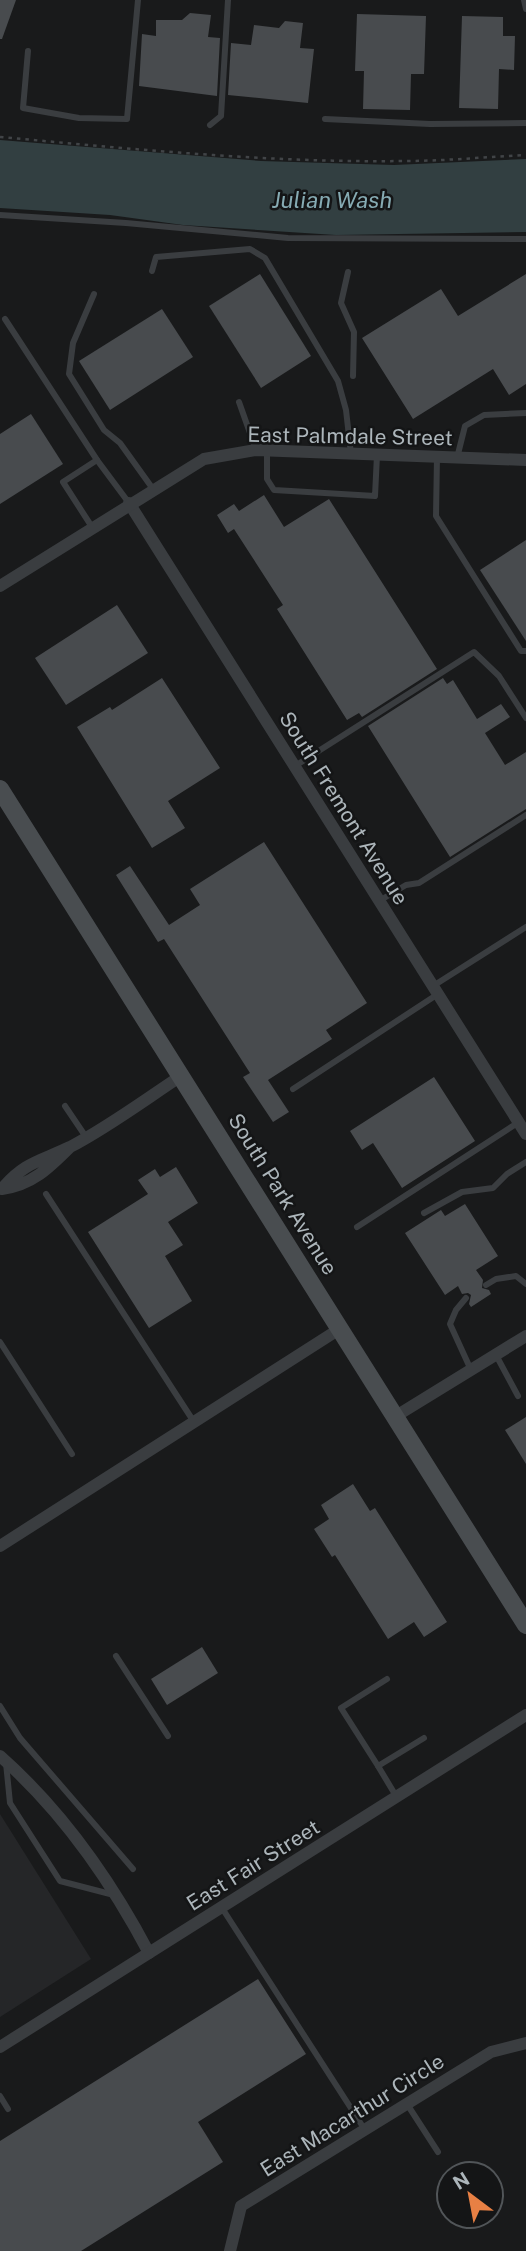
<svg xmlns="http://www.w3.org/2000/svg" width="526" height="2251" font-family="'Public Sans',sans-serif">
<rect width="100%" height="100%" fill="#191a1b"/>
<path fill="#252628" d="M0 1814 91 1959 0 2017Z"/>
<path fill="#323f41" d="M0 140 261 161 394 165 526 159V232L336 235 183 225 110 215 0 208Z"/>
<g fill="#484b4e">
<path d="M0 0H16L2 39H0Z"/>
<path d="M190 13 211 15 208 37 220 38 217 96 139 86 142 34 156 36V20H182Z"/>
<path d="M357 14 426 16 424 74H411L410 110 363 109 364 71H355Z"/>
<path d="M462 16 503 17V36H515L514 70 499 69 498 109 459 108Z"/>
<path d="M285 21 303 23 300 48 314 49 308 103 228 95 231 43 251 45 254 25 279 28Z"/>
<path d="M260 274 311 356 261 388 209 306Z"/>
<path d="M526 274V384L509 395 493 369 413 419 362 338 441 289 458 316Z"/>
<path d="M162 309 193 357 110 410 79 361Z"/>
<path d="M31 414 63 464 0 504V434Z"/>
<path d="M264 495 284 527 329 499 437 669 362 717 359 713 347 720 277 609 283 605 234 529 228 533 217 515 234 504 239 511Z"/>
<path d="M526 540V641L480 570Z"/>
<path d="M117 605 148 653 66 705 35 658Z"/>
<path d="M162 678 220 768 168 801 185 828 152 848 77 727 110 707 112 710Z"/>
<path d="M443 678 447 684 453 680 477 719 501 704 510 717 485 733 505 765 526 752V809L450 857 368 726Z"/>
<path d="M264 842 367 1003 326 1030 332 1039 268 1080 289 1112 273 1122 243 1077 250 1073 164 939 158 942 116 875 130 866 169 925 200 905 190 889Z"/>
<path d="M434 1077 475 1141 402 1188 373 1143 362 1150 350 1131Z"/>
<path d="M176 1167 198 1203 168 1222 183 1245 165 1256 192 1301 149 1328 88 1232 148 1194 138 1180 155 1169 160 1177Z"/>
<path d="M465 1204 498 1256 476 1270 483 1280 482 1288 489 1290 491 1294 471 1307 469 1304 471 1295 468 1293 462 1294 458 1286 445 1295 405 1233 441 1210 445 1216Z"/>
<path d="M526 1417V1464L505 1430Z"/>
<path d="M353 1484 370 1511 375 1508 447 1622 424 1637 414 1622 388 1639 335 1555 332 1557 314 1529 329 1519 321 1505Z"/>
<path d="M202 1647 218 1673 167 1705 151 1679Z"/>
<path d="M258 1979 306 2054 198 2122 223 2162 81 2251H0V2141Z"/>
</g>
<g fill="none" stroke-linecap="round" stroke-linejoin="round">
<path stroke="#414447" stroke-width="2.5" stroke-dasharray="3.5 5" stroke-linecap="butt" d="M0 137C134 149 269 163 404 161 444 161 485 157 526 155"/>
<g stroke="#3a3d40" stroke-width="6">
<path d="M524 0 526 9"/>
<path d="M28 51 23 108 79 118 127 119 138 0"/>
<path d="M325 119 430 124 526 123"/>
<path d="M210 125 221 116 228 0"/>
<path d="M0 215 126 223 288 238 526 239"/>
<path d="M152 271 156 257 250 249 265 258 338 381 346 410 351 454"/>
<path d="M348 272 341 303 354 332 353 376"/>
<path d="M94 294 73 343 69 374 104 430 120 443 153 489"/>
<path d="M5 319 97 460 63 482 92 527"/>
<path d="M239 402 256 450"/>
<path d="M267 450V479L274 490 375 496 377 455"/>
<path d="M437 457 436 516 521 651H526"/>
<path d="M457 458 465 426 484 415 526 413"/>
<path d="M97 460 129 503"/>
<path d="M295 766 474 652 499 676 526 718"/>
<path d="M379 901 406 885 419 883 526 815"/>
<path d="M433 986 526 927"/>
<path d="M293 1089 438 994"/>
<path d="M65 1106 86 1137"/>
<path d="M46 1194 194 1422"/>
<path d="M424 1213 462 1192 493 1188 507 1174 526 1162"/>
<path d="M357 1227 519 1122"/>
<path d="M486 1285 496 1279 516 1276 526 1284"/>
<path d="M466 1298 456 1310 450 1324 471 1370"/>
<path d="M0 1342 72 1454"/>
<path d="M496 1355 518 1396"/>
<path d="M116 1656 168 1736"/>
<path d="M387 1679 341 1708 378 1766 424 1738"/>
<path d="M0 1706 20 1738 133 1869"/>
<path d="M6 1763 10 1803 60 1881 114 1895"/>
<path d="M378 1766 396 1796"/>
<path d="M222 1908 365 2130"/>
<path d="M0 2096 8 2109"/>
<path d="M407 2104 438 2152"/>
</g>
<g stroke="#3a3d40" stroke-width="12">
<path d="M129 503 526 1134"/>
<path d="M0 586 204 459 256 450 526 460"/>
<path d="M70 1147C49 1168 32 1185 2 1189 24 1162 41 1161 70 1147 107 1128 146 1099 181 1076"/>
<path d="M396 1416 526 1336"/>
<path d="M0 1546 341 1328"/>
<path d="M0 1756C61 1810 111 1881 149 1953"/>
<path d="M0 2047 526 1715"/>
<path d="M230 2251 241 2206 491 2052 526 2043"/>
</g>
<path stroke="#494d50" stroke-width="18" d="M0 789 526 1625"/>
</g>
<g text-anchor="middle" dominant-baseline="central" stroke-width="5" stroke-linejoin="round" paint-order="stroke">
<g font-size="21" fill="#acb5ba" stroke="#141516">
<text transform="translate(350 436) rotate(1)">East Palmdale Street</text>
<text transform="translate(344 808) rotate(58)">South Fremont Avenue</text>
<text transform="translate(283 1194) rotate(58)">South Park Avenue</text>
<text transform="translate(253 1865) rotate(-32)">East Fair Street</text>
<text transform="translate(352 2115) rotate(-32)">East Macarthur Circle</text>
</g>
<g font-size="23" font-style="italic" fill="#86abb3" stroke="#141516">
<text x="332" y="199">Julian Wash</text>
</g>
</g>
<g transform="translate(470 2195) rotate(328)"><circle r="33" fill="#141516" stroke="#515558" stroke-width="2"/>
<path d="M0-5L12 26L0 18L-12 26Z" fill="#e88044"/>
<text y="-10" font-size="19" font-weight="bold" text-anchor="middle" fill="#acb5ba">N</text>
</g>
</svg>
